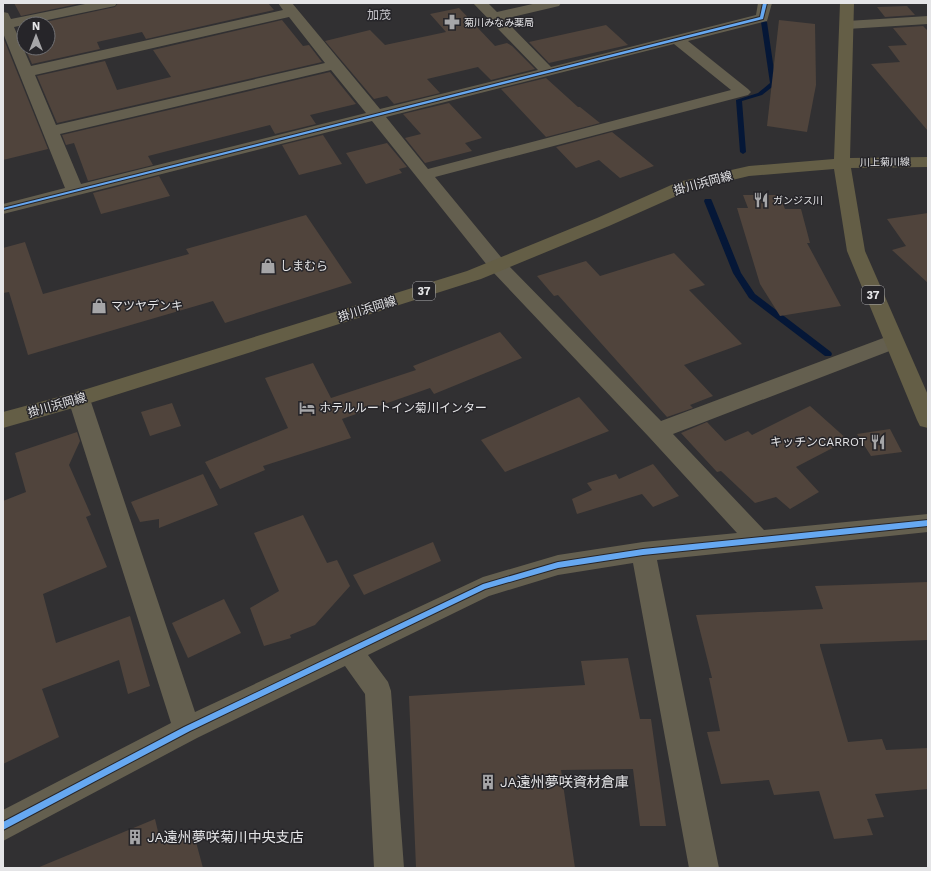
<svg xmlns="http://www.w3.org/2000/svg" width="931" height="871" font-family="'Work Sans','Noto Sans JP',sans-serif">
<rect width="100%" height="100%" fill="#313032"/>
<g fill="none" stroke-linecap="round" stroke-linejoin="round">
<g fill="#051737" fill-rule="evenodd">
<path d="M764 20 767 22 776 84 762 95 742 101 746 152 743 154 740 152 736 100 758 93 770 83 761 22Z"/>
<path d="M705 199H711L712 201 741 273 755 294 831 352 832 354 831 356H825L749 298 733 273 704 201Z"/>
</g>
</g>
<g fill="#50443c">
<path d="M14 3H82L21 16Z"/>
<path d="M118 3H268L274 10 146 39 142 32 97 42 100 49 32 64 25 48H48V24H36L115 7Z"/>
<path d="M907 6 915 15 885 17 877 7Z"/>
<path d="M459 8 495 46 507 43 512 46 535 69 491 80 478 67 427 79 440 93 394 104 387 96 374 99 325 41 370 30 385 45 446 32 430 14Z"/>
<path d="M282 20 303 46 309 45 322 62 57 123 37 76 105 61 117 90 171 77 153 50Z"/>
<path d="M779 20 815 24 816 85 807 132 767 126Z"/>
<path d="M606 25 628 45 549 63 529 42Z"/>
<path d="M923 26 928 31V131L871 64 900 62 888 46 907 45 893 28Z"/>
<path d="M3 37 48 149 3 160Z"/>
<path d="M330 72 356 104 310 115 316 124 275 134 270 125 148 156 153 165 88 181 74 143 66 145 62 135Z"/>
<path d="M546 78 578 107H580L600 123 546 137 501 89Z"/>
<path d="M449 103 482 138 465 143 472 151 425 163 405 138 421 134 403 114Z"/>
<path d="M612 132 654 166 620 178 599 160 576 168 556 147Z"/>
<path d="M323 135 342 164 299 175 282 145Z"/>
<path d="M387 143 407 167 399 169 402 173 366 184 346 153Z"/>
<path d="M159 176 170 196 101 214 93 193Z"/>
<path d="M743 195H779L785 209H801L810 243H807L841 306 780 316 760 284 737 208H748Z"/>
<path d="M928 213V283L892 250 906 246 887 219Z"/>
<path d="M306 215 352 283 225 323 213 301 28 355 9 292 3 293V248L25 242 43 294 189 254 186 249Z"/>
<path d="M674 253 705 285 689 290 742 344 684 365 713 396 690 405 693 408 667 417 558 295 554 296 537 276 586 261 600 276Z"/>
<path d="M500 332 522 358 434 394 430 388 342 419 351 438 263 466 265 470 220 489 205 462 288 428 265 378 313 363 331 398 416 370 413 366Z"/>
<path d="M579 397 609 431 505 472 481 440Z"/>
<path d="M172 403 181 426 150 436 141 412Z"/>
<path d="M810 406 848 440 796 467 819 492 790 509 776 497 755 503 721 471 717 472 681 433 707 422 725 441 748 431 752 435Z"/>
<path d="M890 429 902 452 871 456 857 434Z"/>
<path d="M77 432 80 441 69 465 91 515 86 517 107 567 43 594 56 643 130 616 150 686 128 694 119 660 42 689 59 737 3 764V501L26 492 15 453Z"/>
<path d="M653 464 679 496 653 507 642 494 577 514 572 499 592 490 587 483 616 474 619 479Z"/>
<path d="M203 474 218 505 159 528V519L140 522 131 502Z"/>
<path d="M303 515 327 563 337 560 350 586 315 625 290 635 291 638 264 646 250 608 279 591 254 533Z"/>
<path d="M433 542 441 561 364 595 353 575Z"/>
<path d="M928 582V640L820 644V646L848 742 882 739 886 750 928 748V789L875 794 884 817 867 819 873 835 834 839 819 791 774 795 769 780 721 784 707 732 720 731 709 678H712L696 615 823 609 815 586Z"/>
<path d="M224 599 241 633 188 658 172 623Z"/>
<path d="M628 658 640 719H651L666 826H640L633 769 561 770 575 868H416L409 696 585 685 581 661Z"/>
<path d="M155 819 161 844 193 831 203 868H37Z"/>
</g>
<g fill="none" stroke-linecap="round" stroke-linejoin="round">
<g fill="#645f4f" fill-rule="evenodd">
<path d="M90 3H117L115 6 110 7 14 27 31 66 283 10 278 3H292L380 109 538 70 473 3H488L497 12 537 3H561L559 6 504 19 551 67 756 15 758 3H772L767 21 688 41 748 89 751 92 748 95 435 177 505 262 661 421 886 337 893 335 900 337 903 342 900 347 673 434 764 530 928 514V532L657 560 719 868H689L633 563 558 575 489 596 368 655 388 682 391 691 404 868H374L365 694 345 666 197 738 3 841V810L171 723 68 399 71 394 79 391 87 394 90 399 195 712 483 577 558 555 643 542 737 533 649 437 491 270 372 121 3 214V204L65 188 3 33V12L8 13 11 19ZM289 17 325 63 56 125 35 75ZM674 44 731 90 428 169 386 117ZM331 70 366 113 81 184 60 134Z"/>
<path d="M928 16V24L847 29 842 28 840 25 842 22 847 21Z"/>
</g>
<path fill="#645e46" fill-rule="evenodd" d="M840 3H854L850 158 928 157V167L851 168 865 251 928 395V428L920 426 917 420 847 251 834 169 749 176 690 190 609 226 481 279 87 404 3 428V412L77 392 467 271 597 218 678 182 749 166 834 159Z"/>
<defs>
<g id="cycleway">
<path d="M763 3H767L763 19 3 210V208L760 17Z"/>
<path d="M928 520V526L643 555 558 568 485 589 190 731 3 830V822L184 727 483 584 558 562 643 549Z"/>
</g>
</defs>
<use href="#cycleway" stroke="#262529" stroke-width="2"/>
<use href="#cycleway" fill="#66a8f1" fill-rule="evenodd"/>
</g>
<defs>
<symbol id="pharmacy-bare" viewBox="-9 -9 18 18"><path d="M-2-6h4v4h4v4h-4v4h-4v-4h-4v-4h4Z" fill="#a6a6a8" stroke="#262529" stroke-width="2.5" paint-order="stroke"/></symbol>
<symbol id="restaurant-bare" viewBox="-9 -9 18 18"><path d="M-5-6h1v4h1v-4h1v4h1v-4h1v5L-1.5 .5V6h-2V.5L-5-1ZM5-6V6H3V1.5H1.5Q1.5-4 5-6Z" fill="#a6a6a8" stroke="#262529" stroke-width="2.5" paint-order="stroke"/></symbol>
<symbol id="shop-bare" viewBox="-9 -9 18 18"><path d="M-5-2.5h2.3a2.7 3.5 0 0 1 5.4 0H5L5.5 6h-11ZM-1.5-2.5h3a1.5 2.3 0 0 0-3 0Z" fill="#a6a6a8" stroke="#262529" stroke-width="2.5" paint-order="stroke"/></symbol>
<symbol id="hotel-bare" viewBox="-9 -9 18 18"><path d="M-6-4.5h1.5V1H6V5H4.5V3h-9V5H-6ZM-4 0a1.8 1.8 0 1 1 3.6 0ZM.5 0V-2.5h3Q6-2.5 6 0Z" fill="#a6a6a8" stroke="#262529" stroke-width="2.5" paint-order="stroke"/></symbol>
<symbol id="building-bare" viewBox="-9 -9 18 18"><path d="M-4-6H4V6H1V3H-1V6H-4ZM-2.5-4.3h1.7v1.8h-1.7ZM.8-4.3h1.7v1.8H.8ZM-2.5-1h1.7V.8h-1.7ZM.8-1h1.7V.8H.8Z" fill="#a6a6a8" stroke="#262529" stroke-width="2.5" paint-order="stroke"/></symbol>
</defs>
<g fill-rule="evenodd">
<use href="#pharmacy-bare" x="441" y="11" width="22" height="22"/>
<use href="#restaurant-bare" x="750" y="189" width="22" height="22"/>
<use href="#shop-bare" x="257" y="255" width="22" height="22"/>
<use href="#shop-bare" x="88" y="295" width="22" height="22"/>
<use href="#hotel-bare" x="296" y="397" width="22" height="22"/>
<use href="#restaurant-bare" x="867" y="431" width="22" height="22"/>
<use href="#building-bare" x="477" y="771" width="22" height="22"/>
<use href="#building-bare" x="124" y="826" width="22" height="22"/>
</g>
<g text-anchor="middle" dominant-baseline="central" stroke-width="3" stroke-linejoin="round" paint-order="stroke">
<g font-size="10" fill="#e5e5e7" stroke="#262529" text-anchor="start">
<text x="464" y="22">菊川みなみ薬局</text>
<text x="773" y="200">ガンジス川</text>
</g>
<g font-size="10" fill="#e5e5e7" stroke="#262529">
<text transform="translate(885 162) rotate(-1)">川上菊川線</text>
</g>
<g fill="#262529" stroke="#acabae" stroke-width="1">
<rect x="413" y="282" width="22" height="18" rx="3"/>
<rect x="862" y="286" width="22" height="18" rx="3"/>
</g>
<g font-size="11" font-weight="bold" fill="#e5e5e7">
<text x="424" y="291">37</text>
<text x="873" y="295">37</text>
</g>
<g font-size="12" fill="#c6c5ca" stroke="#262529">
<text x="379" y="15">加茂</text>
</g>
<g font-size="12" fill="#e5e5e7" stroke="#262529">
<text transform="translate(703 183) rotate(-15)">掛川浜岡線</text>
<text transform="translate(367 309) rotate(-17)">掛川浜岡線</text>
<text transform="translate(57 405) rotate(-16)">掛川浜岡線</text>
</g>
<g font-size="12" fill="#e5e5e7" stroke="#262529" text-anchor="start">
<text x="280" y="266">しまむら</text>
<text x="111" y="306">マツヤデンキ</text>
<text x="319" y="408">ホテルルートイン菊川インター</text>
<text x="866" y="442" text-anchor="end">キッチンCARROT</text>
</g>
<g font-size="14" fill="#e5e5e7" stroke="#262529" text-anchor="start">
<text x="500" y="782">JA遠州夢咲資材倉庫</text>
<text x="147" y="837">JA遠州夢咲菊川中央支店</text>
</g>
</g>
<rect width="931" height="871" fill="none" stroke="#e5e5e7" stroke-width="8"/>
<g transform="translate(36 36)"><circle r="19" fill="#262529" stroke="#727275"/>
<path d="M0-3L7 15L0 10L-7 15Z" fill="#a6a6a8"/>
<text y="-6" font-size="11" font-weight="bold" text-anchor="middle" fill="#e5e5e7">N</text>
</g>
</svg>
